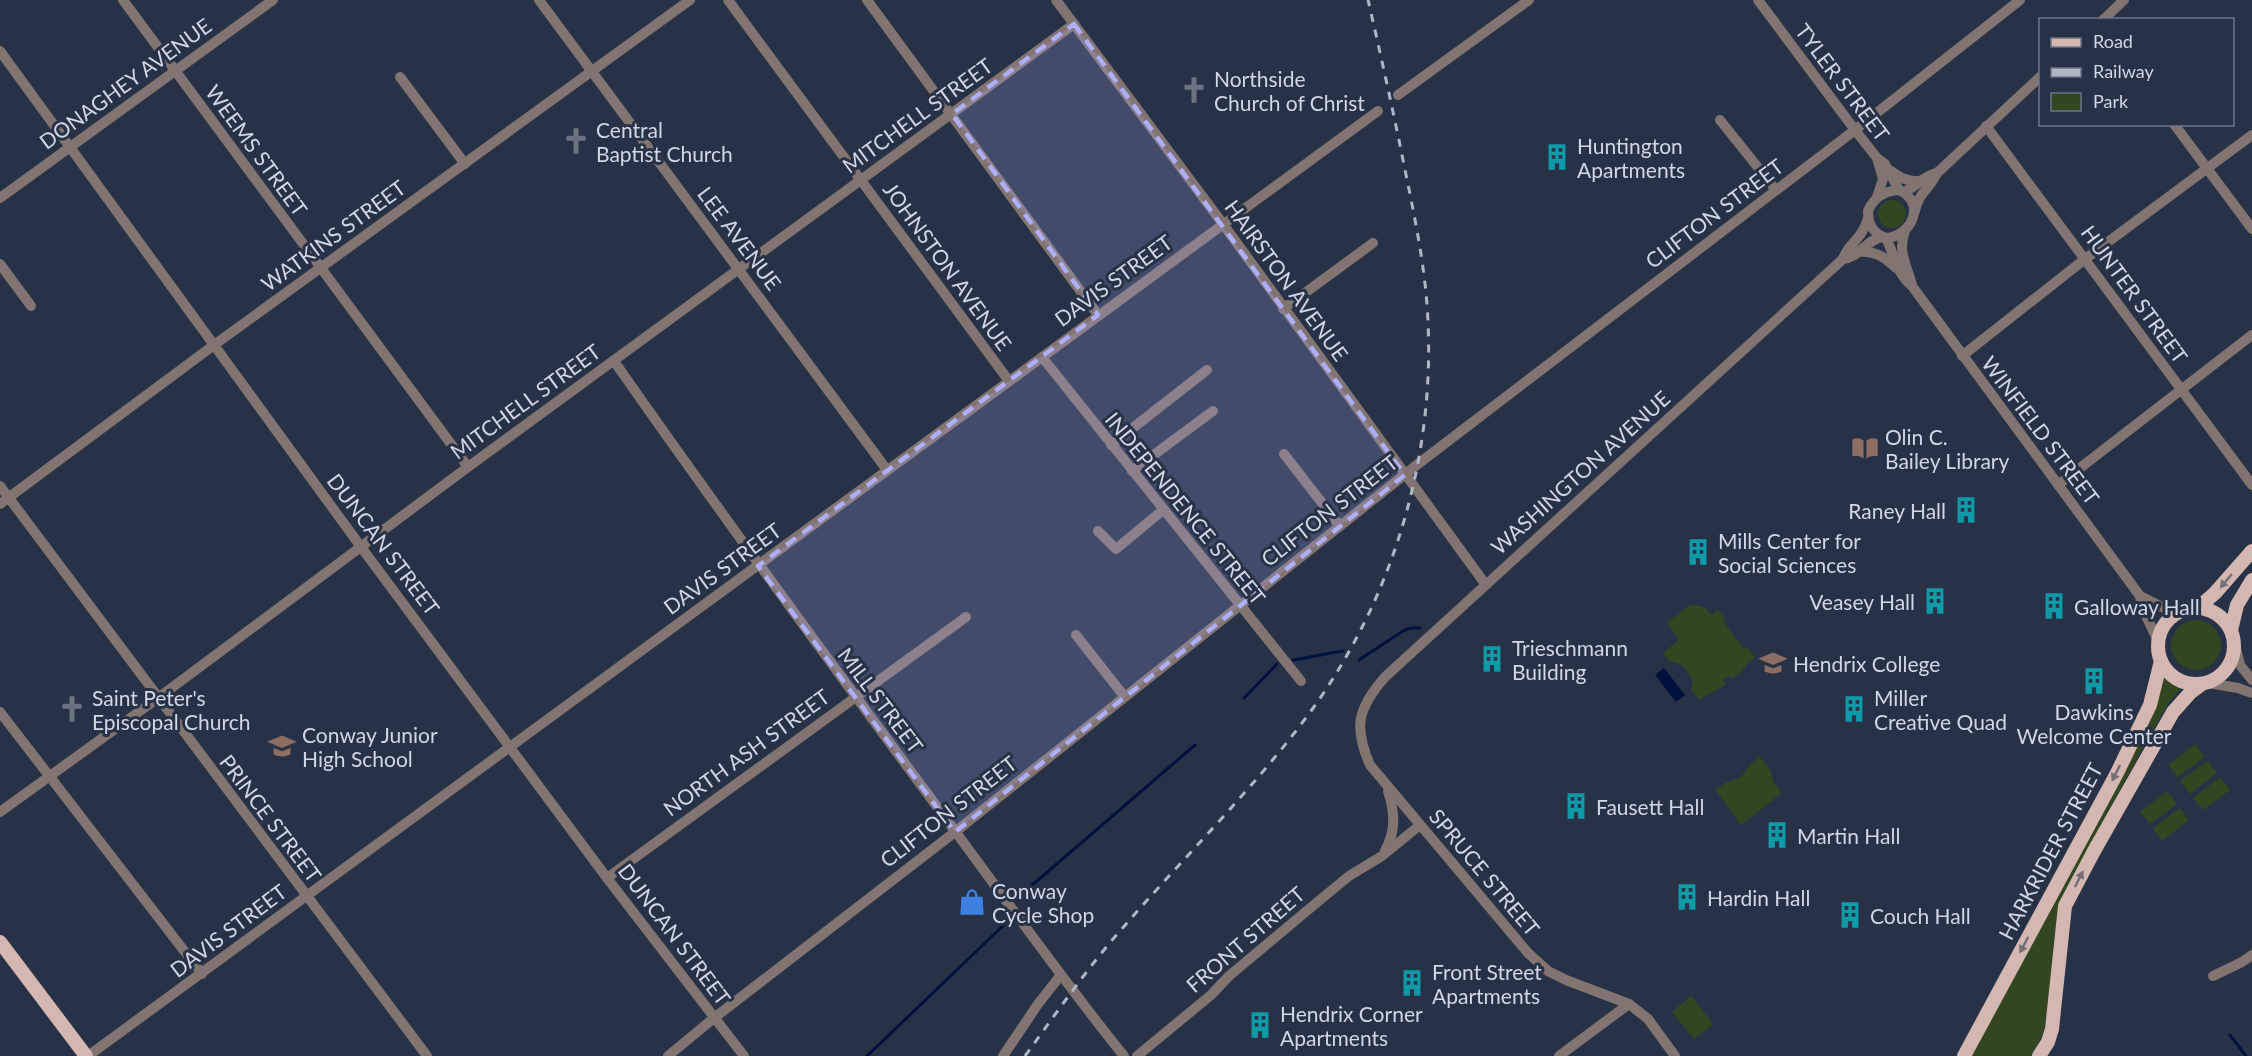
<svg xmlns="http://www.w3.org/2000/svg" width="2252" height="1056" font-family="Lato,sans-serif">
<rect width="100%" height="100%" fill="#283246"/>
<g fill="#314621">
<circle cx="1892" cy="214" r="14"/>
<path d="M1691 604 1706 608 1711 615 1718 610 1726 620 1723 622 1744 649 1747 647 1755 657C1746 664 1741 673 1732 679L1729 676 1723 680 1726 684C1717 691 1707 694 1699 700L1691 690 1693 681 1686 669 1680 664 1669 661 1663 653 1679 640 1667 623Z"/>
<circle cx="2196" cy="645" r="25"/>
<path d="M2164 678 2181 688 2169 702 2141 751 2060 901 2054 938 2047 1022 2041 1039 2031 1056H1969L2159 695Z"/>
<path d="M2195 744 2205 757 2178 777 2168 765Z"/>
<path d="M1759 756 1772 772V780L1782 793 1741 825 1715 789 1727 782 1740 778 1750 765Z"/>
<path d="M2207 761 2217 773 2190 794 2180 781Z"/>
<path d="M2220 777 2230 790 2203 810 2193 798Z"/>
<path d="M2167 791 2177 804 2150 824 2140 812Z"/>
<path d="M2180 808 2189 820 2162 841 2153 828Z"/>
<path d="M1691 996 1713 1024 1694 1039 1672 1012Z"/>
</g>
<path fill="#00113d" d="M1664 668 1685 695 1676 702 1655 675Z"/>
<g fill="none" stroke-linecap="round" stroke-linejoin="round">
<g stroke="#00113d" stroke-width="3">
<path d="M1293 660C1310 658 1326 653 1343 651"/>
<path d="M1359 660 1403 631 1410 628H1420"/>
<path d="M1244 698 1277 664"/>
<path d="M1030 887 1195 745"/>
<path d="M2230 1035 2246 1056"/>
<path d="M867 1056 1009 920"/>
</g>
<g stroke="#827571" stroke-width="10">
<path d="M123 0 468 467"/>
<path d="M539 0 887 470"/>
<path d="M728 0 1009 381"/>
<path d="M867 0 1098 315"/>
<path d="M1056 0 1223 224 1486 585"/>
<path d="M1758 0 1855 130 1877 158 1885 164 1899 190"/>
<path d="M2103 20 2124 0"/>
<path d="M0 51 361 547 607 878 744 1056"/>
<path d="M400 77 465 164"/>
<path d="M1398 95 1529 0"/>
<path d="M1720 120 1776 190"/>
<path d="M2174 124 2252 229"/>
<path d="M1986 126 2252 485"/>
<path d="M1877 158 1883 179 1877 197"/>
<path d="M1891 171C1900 178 1908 182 1920 181"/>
<path d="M1899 190C1927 203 1912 236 1886 238 1873 233 1868 225 1868 211 1874 197 1884 191 1899 190Z"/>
<path d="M1904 192C1916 187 1923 176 1937 173"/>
<path d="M0 198 273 0"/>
<path d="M1915 211C1918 193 1930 189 1937 173L2040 77"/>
<path d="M1905 231C1897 251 1907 266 1912 285"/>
<path d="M1886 238C1895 256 1896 273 1912 286L2140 596 2142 607 2158 641"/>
<path d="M1858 252C1874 250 1885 257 1896 268"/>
<path d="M1843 259C1859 258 1866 240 1882 237"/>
<path d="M0 264 31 306"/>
<path d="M1283 309 1373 243"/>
<path d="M1962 356 2085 259 2252 135"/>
<path d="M1042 357 1301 681"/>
<path d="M614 361C725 520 840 676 955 831 1011 907 1065 983 1124 1056"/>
<path d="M1111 445 1207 370"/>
<path d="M1284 454 1340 526"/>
<path d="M1132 471 1213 411"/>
<path d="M2058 485 2252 335"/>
<path d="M0 486 427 1056"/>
<path d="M0 504 214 345 690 0"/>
<path d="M1098 531 1116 549 1163 510"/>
<path d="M2140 596 2176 614"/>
<path d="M1076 635 1124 696"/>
<path d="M2234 640 2240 665 2252 680"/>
<path d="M2208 683 2238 688 2252 693"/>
<path d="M0 712 202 974"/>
<path d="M0 812 158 698 468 467 1074 24"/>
<path d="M1385 851C1396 831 1395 813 1388 791"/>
<path d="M607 878 966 617"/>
<path d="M2213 976 2242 962 2252 955"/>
<path d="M88 1056 1378 111"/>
<path d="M668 1056 714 1018 955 832 1418 464 1855 130 2020 0"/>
<path d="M1003 1056 1038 1004 1060 976"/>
<path d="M1137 1056 1211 995 1229 976 1303 914 1349 876 1382 856 1420 825"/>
<path d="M1559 1056 1629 1004"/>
<path d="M1675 1056 1648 1019 1629 1004 1566 980 1548 971 1528 953 1370 765C1353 726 1358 708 1385 677L1843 259C1848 243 1862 240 1868 218"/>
</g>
<g stroke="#d3b7b0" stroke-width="14">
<path d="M2198 608 2215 593 2252 551"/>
<circle cx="2196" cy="646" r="38"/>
<path d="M2231 630 2237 605 2252 580"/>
<path d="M0 942 86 1056"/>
<path d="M1964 1056 2117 773 2150 705 2161 661"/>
<path d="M2039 1056 2048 1042 2052 1029 2065 906 2094 851 2173 712 2190 693 2202 684"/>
</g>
<path stroke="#afb7c5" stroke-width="3" stroke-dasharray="8 8" stroke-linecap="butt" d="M1025 1056C1058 1011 1090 964 1127 923 1188 853 1256 786 1311 711 1398 591 1440 441 1426 293 1421 242 1409 191 1399 140 1389 93 1379 47 1368 0"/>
</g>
<defs><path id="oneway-solid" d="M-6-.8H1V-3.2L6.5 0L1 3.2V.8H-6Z" transform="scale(1.5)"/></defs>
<g fill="#756e76">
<use href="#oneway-solid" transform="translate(2226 581) rotate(130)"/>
<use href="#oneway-solid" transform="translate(2116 773) rotate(117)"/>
<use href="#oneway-solid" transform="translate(2079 879) rotate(-63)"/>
<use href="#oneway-solid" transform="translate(2024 945) rotate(118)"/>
</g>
<path fill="#aeaefa" fill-opacity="0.2" stroke="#aeaefa" stroke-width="4.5" stroke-dasharray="12 8" stroke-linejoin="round" d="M1074 24 1405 475 955 832 758 566 1098 315 952 114Z"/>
<defs>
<symbol id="church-bare" viewBox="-9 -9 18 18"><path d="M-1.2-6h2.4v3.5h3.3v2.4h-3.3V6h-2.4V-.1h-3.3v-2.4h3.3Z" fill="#6b7280" stroke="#283246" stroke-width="2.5" paint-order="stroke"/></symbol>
<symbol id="building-bare" viewBox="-9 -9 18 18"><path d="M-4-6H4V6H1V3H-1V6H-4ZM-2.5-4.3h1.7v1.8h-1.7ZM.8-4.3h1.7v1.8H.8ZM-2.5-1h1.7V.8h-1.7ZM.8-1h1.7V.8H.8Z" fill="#0f9aa8" stroke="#283246" stroke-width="2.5" paint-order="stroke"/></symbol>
<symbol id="library-bare" viewBox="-9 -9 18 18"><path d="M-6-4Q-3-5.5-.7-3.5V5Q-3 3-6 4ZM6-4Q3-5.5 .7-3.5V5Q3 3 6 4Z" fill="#8d6e63" stroke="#283246" stroke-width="2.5" paint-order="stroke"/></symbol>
<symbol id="university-bare" viewBox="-9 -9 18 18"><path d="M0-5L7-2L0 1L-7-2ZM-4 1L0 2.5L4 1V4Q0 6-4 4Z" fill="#8d6e63" stroke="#283246" stroke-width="2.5" paint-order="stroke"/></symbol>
<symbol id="school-bare" viewBox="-9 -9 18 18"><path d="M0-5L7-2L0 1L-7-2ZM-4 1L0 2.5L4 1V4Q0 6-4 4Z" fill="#8d6e63" stroke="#283246" stroke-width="2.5" paint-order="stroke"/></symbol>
<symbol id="shop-bare" viewBox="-9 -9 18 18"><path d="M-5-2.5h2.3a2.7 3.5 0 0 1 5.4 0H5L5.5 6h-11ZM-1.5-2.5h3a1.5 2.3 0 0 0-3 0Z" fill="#3f7fe0" stroke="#283246" stroke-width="2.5" paint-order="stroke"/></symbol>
</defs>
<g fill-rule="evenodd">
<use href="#church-bare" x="1175" y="71" width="38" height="38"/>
<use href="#church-bare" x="557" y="122" width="38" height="38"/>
<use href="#building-bare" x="1538" y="138" width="38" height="38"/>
<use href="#library-bare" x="1846" y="429" width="38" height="38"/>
<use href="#building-bare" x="1947" y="491" width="38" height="38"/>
<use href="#building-bare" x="1679" y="533" width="38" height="38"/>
<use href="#building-bare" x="1916" y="582" width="38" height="38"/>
<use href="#building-bare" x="2035" y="587" width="38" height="38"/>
<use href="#building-bare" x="1473" y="640" width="38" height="38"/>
<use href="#university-bare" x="1754" y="644" width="38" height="38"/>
<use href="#building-bare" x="2075" y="662" width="38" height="38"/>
<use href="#church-bare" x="53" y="690" width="38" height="38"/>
<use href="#building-bare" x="1835" y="690" width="38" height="38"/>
<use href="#school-bare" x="263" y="727" width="38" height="38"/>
<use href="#building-bare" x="1557" y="787" width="38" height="38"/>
<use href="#building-bare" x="1758" y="816" width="38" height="38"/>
<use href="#building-bare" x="1668" y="878" width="38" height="38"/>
<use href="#shop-bare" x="953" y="883" width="38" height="38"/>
<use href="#building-bare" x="1831" y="896" width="38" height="38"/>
<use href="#building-bare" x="1393" y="964" width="38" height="38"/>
<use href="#building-bare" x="1241" y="1006" width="38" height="38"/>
</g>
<g text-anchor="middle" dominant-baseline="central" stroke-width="6" stroke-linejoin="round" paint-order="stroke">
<g font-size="21" fill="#d1d8e5" stroke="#283246" text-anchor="start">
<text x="1214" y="78">Northside<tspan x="1214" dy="24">Church of Christ</tspan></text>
<text x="596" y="129">Central<tspan x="596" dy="24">Baptist Church</tspan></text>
<text x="1577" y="145">Huntington<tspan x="1577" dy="24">Apartments</tspan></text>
<text x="1885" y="436">Olin C.<tspan x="1885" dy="24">Bailey Library</tspan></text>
<text x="1946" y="510" text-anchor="end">Raney Hall</text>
<text x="1718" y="540">Mills Center for<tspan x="1718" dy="24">Social Sciences</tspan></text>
<text x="1915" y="601" text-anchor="end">Veasey Hall</text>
<text x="2074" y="606">Galloway Hall</text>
<text x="1512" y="647">Trieschmann<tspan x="1512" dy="24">Building</tspan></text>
<text x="1793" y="663">Hendrix College</text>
<text x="92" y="697">Saint Peter's<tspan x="92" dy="24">Episcopal Church</tspan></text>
<text x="1874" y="697">Miller<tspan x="1874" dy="24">Creative Quad</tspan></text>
<text x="2094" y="711" text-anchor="middle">Dawkins<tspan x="2094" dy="24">Welcome Center</tspan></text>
<text x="302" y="734">Conway Junior<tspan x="302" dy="24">High School</tspan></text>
<text x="1596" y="806">Fausett Hall</text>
<text x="1797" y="835">Martin Hall</text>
<text x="992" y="890">Conway<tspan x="992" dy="24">Cycle Shop</tspan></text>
<text x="1707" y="897">Hardin Hall</text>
<text x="1870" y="915">Couch Hall</text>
<text x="1432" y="971">Front Street<tspan x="1432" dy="24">Apartments</tspan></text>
<text x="1280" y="1013">Hendrix Corner<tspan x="1280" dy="24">Apartments</tspan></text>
</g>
<g font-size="21" fill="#d1d8e5" stroke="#283246">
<text transform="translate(1843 82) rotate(53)">TYLER STREET</text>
<text transform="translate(125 83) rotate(-36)">DONAGHEY AVENUE</text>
<text transform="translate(917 115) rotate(-36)">MITCHELL STREET</text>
<text transform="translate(257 150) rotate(54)">WEEMS STREET</text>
<text transform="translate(1714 213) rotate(-37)">CLIFTON STREET</text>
<text transform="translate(333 235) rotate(-36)">WATKINS STREET</text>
<text transform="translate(740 238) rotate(53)">LEE AVENUE</text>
<text transform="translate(948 266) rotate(54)">JOHNSTON AVENUE</text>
<text transform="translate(1113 280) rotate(-36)">DAVIS STREET</text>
<text transform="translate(1287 280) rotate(54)">HAIRSTON AVENUE</text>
<text transform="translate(2135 294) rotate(54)">HUNTER STREET</text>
<text transform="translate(525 401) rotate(-36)">MITCHELL STREET</text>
<text transform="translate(2041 430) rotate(53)">WINFIELD STREET</text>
<text transform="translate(1580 472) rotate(-42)">WASHINGTON AVENUE</text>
<text transform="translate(1186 508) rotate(51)">INDEPENDENCE STREET</text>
<text transform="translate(1329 510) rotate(-38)">CLIFTON STREET</text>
<text transform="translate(384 544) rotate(53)">DUNCAN STREET</text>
<text transform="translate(722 568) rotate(-36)">DAVIS STREET</text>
<text transform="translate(881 700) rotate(53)">MILL STREET</text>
<text transform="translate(746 752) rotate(-36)">NORTH ASH STREET</text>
<text transform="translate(948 811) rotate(-38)">CLIFTON STREET</text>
<text transform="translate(271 818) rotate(53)">PRINCE STREET</text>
<text transform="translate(2050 851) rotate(-62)">HARKRIDER STREET</text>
<text transform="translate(1485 872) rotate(50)">SPRUCE STREET</text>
<text transform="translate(228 930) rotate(-37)">DAVIS STREET</text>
<text transform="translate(675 934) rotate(53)">DUNCAN STREET</text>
<text transform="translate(1245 939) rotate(-41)">FRONT STREET</text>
</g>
</g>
<rect x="2039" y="18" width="195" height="108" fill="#283246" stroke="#6c7486" stroke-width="1.5"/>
<rect x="2051" y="38" width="30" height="9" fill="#d3b7b0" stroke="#6c7486" stroke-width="1.5"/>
<text x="2093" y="48" font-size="18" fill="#d1d8e5">Road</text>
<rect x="2051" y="68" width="30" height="9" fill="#afb7c5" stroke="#6c7486" stroke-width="1.5"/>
<text x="2093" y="78" font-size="18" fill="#d1d8e5">Railway</text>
<rect x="2051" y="93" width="30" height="18" fill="#314621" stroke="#6c7486" stroke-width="1.5"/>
<text x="2093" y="108" font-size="18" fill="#d1d8e5">Park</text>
</svg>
